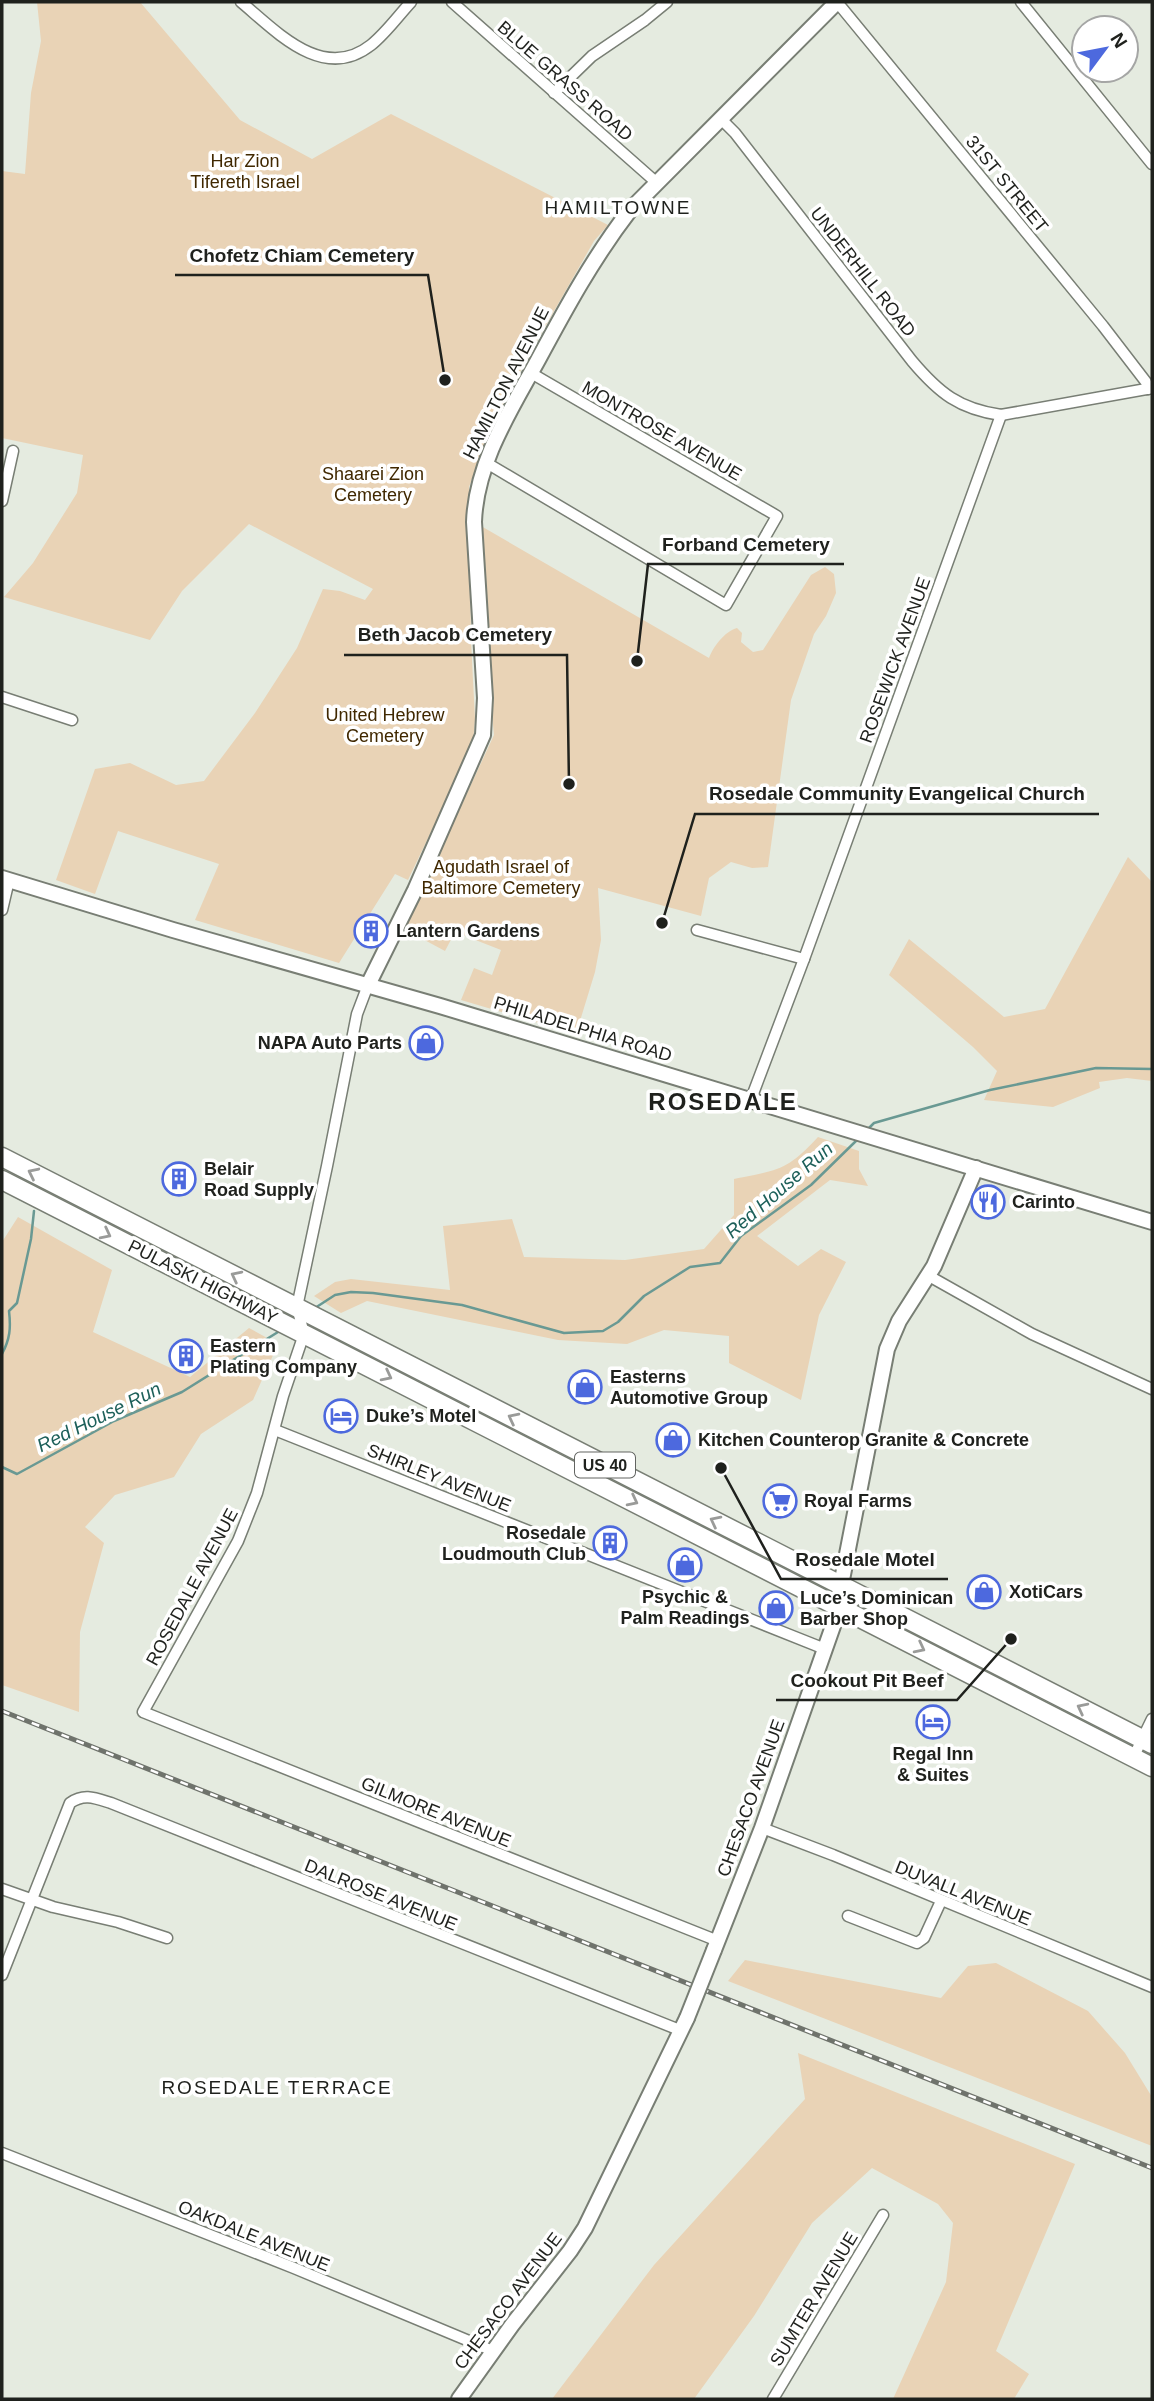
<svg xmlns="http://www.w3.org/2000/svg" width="1154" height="2401" font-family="Arial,sans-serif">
<rect width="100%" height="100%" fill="#e5ebe0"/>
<g fill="#e9d3b6">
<path d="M37 2H140L240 120 312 159 391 114 608 225 594 241 525 362 487 438 469 487 471 641 475 719 473 744 408 880 395 874 339 963 195 920 219 864 118 831 95 894 56 880 95 769 130 763 176 785 204 781 255 713 297 648 323 589 340 591 365 600 373 589 249 524 182 591 150 640 4 597 33 563 77 493 83 455 2 438V171L25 174 31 93 41 41Z"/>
<path d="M481 526 709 658C713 647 725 631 737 628L742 633 741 642 753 652 763 650 811 575 825 567 834 574 836 593 826 616 814 634 791 700 768 867 752 868 731 862 709 878 701 916 598 888 601 940 595 972 576 1034 461 1000 474 968 492 975 501 950 455 932 445 951 404 929 494 735 488 672 486 574Z"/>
<path d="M1128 857 1152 882V1081L1127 1078 1099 1082 1100 1088 1053 1107 984 1100 997 1071 973 1047 889 975 909 939 1004 1017 1045 1009Z"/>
<path d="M818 1137 859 1151V1169L868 1186 830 1180 757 1236 798 1266 821 1249 846 1262 819 1315 801 1400 729 1363V1336L664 1330 627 1344 558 1340 367 1301 341 1313 314 1296 335 1282 351 1279 450 1290 443 1226 512 1219 524 1257 625 1260 704 1249 734 1215V1179C778 1170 787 1171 818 1137Z"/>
<path d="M18 1217 112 1270 93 1332 190 1377 249 1328 278 1344 253 1400 201 1434 174 1477 115 1495 85 1527 104 1543 80 1632 79 1712 2 1685V1242Z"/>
<path d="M745 1960 941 1998 968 1966 996 1963 1088 2011 1125 2053 1152 2097V2146L728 1981Z"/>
<path d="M798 2053 1075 2164 996 2351 1029 2374 1014 2399H893L946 2282 953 2223 938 2204 872 2168 812 2223 754 2316 694 2399H552L654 2265 805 2099Z"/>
</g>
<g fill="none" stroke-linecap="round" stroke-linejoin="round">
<g stroke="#699993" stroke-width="2.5">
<path d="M868 1129 874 1123 990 1090 1096 1068 1152 1069"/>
<path d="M315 1308 335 1295 351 1292 373 1293 462 1305 564 1333 603 1331 618 1322 644 1296 690 1267 720 1263 741 1236 811 1185 858 1139"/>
<path d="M2 1354C10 1339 11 1328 9 1311L17 1303 31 1239 34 1211"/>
<path d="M2 1467 17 1474 114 1421 182 1392 278 1332"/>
</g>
<defs>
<g id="street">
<path d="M241 2C276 31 323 83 371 45 386 33 398 16 411 2"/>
<path d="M452 2 657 183"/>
<path d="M837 2 1103 326 1146 382 1148 389"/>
<path d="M1021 2 1152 164"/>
<path d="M554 93 592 56 645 20 667 2"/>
<path d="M721 119 735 133 912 361C939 393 959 409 1001 415L1152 388"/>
<path d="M485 462 726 605 777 516 531 373"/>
<path d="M2 501 13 451"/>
<path d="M2 697 72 720"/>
<path d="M2 910 9 880"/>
<path d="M697 930 804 959"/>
<path d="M368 985 357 1014 327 1166 297 1307 304 1334 283 1396 257 1493 238 1541 143 1712 718 1941"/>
<path d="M751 1099 804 959 1001 415"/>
<path d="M929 1276 1032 1334 1152 1389"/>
<path d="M275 1430 825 1649"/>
<path d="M1133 1758 1152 1719"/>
<path d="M762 1828 833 1855 1152 1987"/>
<path d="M2 1889 53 1907 118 1922 167 1938"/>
<path d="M848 1916 917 1943 924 1938 941 1901"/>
<path d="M2 1975 70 1803C84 1793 95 1798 111 1803L682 2031"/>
<path d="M2 2153 294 2268 493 2351"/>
<path d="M773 2399 883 2215"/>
</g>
<g id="secondary">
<path d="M2 878 173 930 440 1006 1152 1222"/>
<path d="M368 985 415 890 483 735 485 698 474 522C476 463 510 411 538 360 566 308 593 258 630 210L837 2"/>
<path d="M714 1950 762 1828 833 1626 887 1349 899 1321 934 1266 976 1168"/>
<path d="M459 2399 512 2325 570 2251 585 2228 687 2018"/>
</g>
<g id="highway">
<path d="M2 1157 1152 1744"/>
<path d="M2 1180 1152 1767"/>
</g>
</defs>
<use href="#street" stroke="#787e74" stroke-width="13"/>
<use href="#secondary" stroke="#787e74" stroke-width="18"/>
<use href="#highway" stroke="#787e74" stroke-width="21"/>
<use href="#street" stroke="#fff" stroke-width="10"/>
<use href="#secondary" stroke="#fff" stroke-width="14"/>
<use href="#highway" stroke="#fff" stroke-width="18"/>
<defs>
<path id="rail" d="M2 1711 1152 2168"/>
</defs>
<use href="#rail" stroke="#6f736c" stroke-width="5"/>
<use href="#rail" stroke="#fff" stroke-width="2.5" stroke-dasharray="8" stroke-linecap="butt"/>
<defs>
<path id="secondary-bridge" d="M687 2018 714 1950"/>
</defs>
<use href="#secondary-bridge" stroke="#787e74" stroke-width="18" stroke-linecap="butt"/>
<use href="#secondary-bridge" stroke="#fff" stroke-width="14"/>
</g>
<defs><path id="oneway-chevron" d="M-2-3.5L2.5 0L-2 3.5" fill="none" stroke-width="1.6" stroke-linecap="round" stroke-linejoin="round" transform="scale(1.75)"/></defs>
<g stroke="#9a9b99">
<use href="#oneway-chevron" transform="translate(33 1173) rotate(-154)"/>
<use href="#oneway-chevron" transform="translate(106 1234) rotate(27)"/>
<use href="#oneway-chevron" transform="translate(236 1276) rotate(-153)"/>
<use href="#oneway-chevron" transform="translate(387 1376) rotate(27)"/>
<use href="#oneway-chevron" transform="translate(513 1418) rotate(-153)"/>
<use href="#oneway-chevron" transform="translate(633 1501) rotate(27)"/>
<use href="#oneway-chevron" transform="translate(715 1521) rotate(-153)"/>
<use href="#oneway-chevron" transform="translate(920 1648) rotate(27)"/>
<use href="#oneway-chevron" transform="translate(1082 1708) rotate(-153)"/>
</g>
<defs>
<symbol id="building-ring" viewBox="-11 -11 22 22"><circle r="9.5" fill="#fff" stroke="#4d69de" stroke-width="1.5"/><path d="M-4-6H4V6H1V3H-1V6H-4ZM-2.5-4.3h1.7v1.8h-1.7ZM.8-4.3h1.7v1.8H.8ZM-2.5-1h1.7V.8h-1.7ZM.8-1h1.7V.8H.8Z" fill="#4d69de"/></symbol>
<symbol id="shop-ring" viewBox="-11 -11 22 22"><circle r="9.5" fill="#fff" stroke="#4d69de" stroke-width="1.5"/><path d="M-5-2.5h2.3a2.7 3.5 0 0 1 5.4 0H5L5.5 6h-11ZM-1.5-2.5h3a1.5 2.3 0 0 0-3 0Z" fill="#4d69de"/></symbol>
<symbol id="restaurant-ring" viewBox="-11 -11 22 22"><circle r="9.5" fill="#fff" stroke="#4d69de" stroke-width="1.5"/><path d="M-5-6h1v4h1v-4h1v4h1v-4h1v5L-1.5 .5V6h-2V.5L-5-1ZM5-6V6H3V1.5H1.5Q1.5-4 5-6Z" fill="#4d69de"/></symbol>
<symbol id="hotel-ring" viewBox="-11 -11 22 22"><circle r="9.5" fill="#fff" stroke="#4d69de" stroke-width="1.5"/><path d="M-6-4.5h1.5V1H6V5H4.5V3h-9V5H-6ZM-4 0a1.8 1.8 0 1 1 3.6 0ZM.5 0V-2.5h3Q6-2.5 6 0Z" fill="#4d69de"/></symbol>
<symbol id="supermarket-ring" viewBox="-11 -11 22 22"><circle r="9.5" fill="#fff" stroke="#4d69de" stroke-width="1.5"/><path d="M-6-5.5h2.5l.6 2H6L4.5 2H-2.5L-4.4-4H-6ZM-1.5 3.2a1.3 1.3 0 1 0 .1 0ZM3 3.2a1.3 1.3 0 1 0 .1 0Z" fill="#4d69de"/></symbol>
</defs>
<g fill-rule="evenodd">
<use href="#building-ring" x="352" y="912" width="38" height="38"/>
<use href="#shop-ring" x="407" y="1024" width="38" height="38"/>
<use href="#building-ring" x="160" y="1160" width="38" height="38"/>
<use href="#restaurant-ring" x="969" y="1183" width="38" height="38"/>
<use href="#building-ring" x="167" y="1337" width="38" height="38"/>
<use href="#shop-ring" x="566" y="1368" width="38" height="38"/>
<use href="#hotel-ring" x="322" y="1397" width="38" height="38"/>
<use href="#shop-ring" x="654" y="1421" width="38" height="38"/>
<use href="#supermarket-ring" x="761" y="1482" width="38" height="38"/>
<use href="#building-ring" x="591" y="1524" width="38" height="38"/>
<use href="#shop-ring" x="666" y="1546" width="38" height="38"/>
<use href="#shop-ring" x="965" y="1573" width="38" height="38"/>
<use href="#shop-ring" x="757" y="1589" width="38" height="38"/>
<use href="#hotel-ring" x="914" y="1703" width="38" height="38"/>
</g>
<g text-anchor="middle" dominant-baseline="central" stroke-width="7" stroke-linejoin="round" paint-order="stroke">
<rect fill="#fff" stroke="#626461" stroke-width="2" x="575" y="1452.5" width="60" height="25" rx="5"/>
<g font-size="16" font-weight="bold" fill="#1f211d">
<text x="605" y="1465">US 40</text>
</g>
<g font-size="18" fill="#1f211d" stroke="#fff">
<text transform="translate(565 81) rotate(41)">BLUE GRASS ROAD</text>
<text transform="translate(1007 184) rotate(51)">31ST STREET</text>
<text transform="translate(863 272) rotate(52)">UNDERHILL ROAD</text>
<text transform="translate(506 383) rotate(-63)">HAMILTON AVENUE</text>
<text transform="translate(662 431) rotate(30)">MONTROSE AVENUE</text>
<text transform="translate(895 660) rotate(-70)">ROSEWICK AVENUE</text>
<text transform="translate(583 1029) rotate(17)">PHILADELPHIA ROAD</text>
<text transform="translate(203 1282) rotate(27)">PULASKI HIGHWAY</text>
<text transform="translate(439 1478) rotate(22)">SHIRLEY AVENUE</text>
<text transform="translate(192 1587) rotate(-62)">ROSEDALE AVENUE</text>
<text transform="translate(751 1798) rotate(-70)">CHESACO AVENUE</text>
<text transform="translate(436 1812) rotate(22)">GILMORE AVENUE</text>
<text transform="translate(963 1893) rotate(22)">DUVALL AVENUE</text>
<text transform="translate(381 1895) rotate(22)">DALROSE AVENUE</text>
<text transform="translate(254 2236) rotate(22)">OAKDALE AVENUE</text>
<text transform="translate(814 2299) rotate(-59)">SUMTER AVENUE</text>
<text transform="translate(508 2301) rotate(-53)">CHESACO AVENUE</text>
</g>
<g font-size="18" fill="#402800" stroke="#fff">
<text x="245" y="161">Har Zion<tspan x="245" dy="21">Tifereth Israel</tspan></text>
<text x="373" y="474">Shaarei Zion<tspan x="373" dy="21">Cemetery</tspan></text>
<text x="385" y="715">United Hebrew<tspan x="385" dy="21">Cemetery</tspan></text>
<text x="501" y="867">Agudath Israel of<tspan x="501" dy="21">Baltimore Cemetery</tspan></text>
</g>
<g font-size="18" font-weight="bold" fill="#1f211d" stroke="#fff" text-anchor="start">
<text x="396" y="931">Lantern Gardens</text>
<text x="402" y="1043" text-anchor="end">NAPA Auto Parts</text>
<text x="204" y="1169">Belair<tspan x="204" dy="21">Road Supply</tspan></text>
<text x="1012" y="1202">Carinto</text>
<text x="210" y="1346">Eastern<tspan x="210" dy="21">Plating Company</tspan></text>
<text x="610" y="1377">Easterns<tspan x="610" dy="21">Automotive Group</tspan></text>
<text x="366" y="1416">Duke’s Motel</text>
<text x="698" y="1440">Kitchen Counterop Granite &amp; Concrete</text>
<text x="804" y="1501">Royal Farms</text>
<text x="586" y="1533" text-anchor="end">Rosedale<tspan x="586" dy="21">Loudmouth Club</tspan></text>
<text x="1009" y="1592">XotiCars</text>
<text x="685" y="1597" text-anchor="middle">Psychic &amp;<tspan x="685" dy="21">Palm Readings</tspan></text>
<text x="800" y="1598">Luce’s Dominican<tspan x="800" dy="21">Barber Shop</tspan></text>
<text x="933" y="1754" text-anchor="middle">Regal Inn<tspan x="933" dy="21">&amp; Suites</tspan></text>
</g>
<g font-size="19" letter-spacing="2" fill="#1f211d" stroke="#fff">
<text x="618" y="207">HAMILTOWNE</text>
<text x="277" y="2087">ROSEDALE TERRACE</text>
</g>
<g font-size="19" font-style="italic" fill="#1d605a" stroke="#fff">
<text transform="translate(779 1190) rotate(-41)">Red House Run</text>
<text transform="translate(99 1417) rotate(-26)">Red House Run</text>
</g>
<g font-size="24" font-weight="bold" letter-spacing="2" fill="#1f211d" stroke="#fff">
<text x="723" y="1101">ROSEDALE</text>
</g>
</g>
<path fill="none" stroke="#1f211d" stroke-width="2.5" d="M445 380L428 275H175M637 661L648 564H844M569 784L567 655H344M662 923L695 814H1099M721 1468L781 1579H948M1011 1639L957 1700H776"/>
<g fill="#1f211d" stroke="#fff" stroke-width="2.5">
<circle cx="445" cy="380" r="7"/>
<circle cx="637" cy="661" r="7"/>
<circle cx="569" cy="784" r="7"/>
<circle cx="662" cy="923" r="7"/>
<circle cx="721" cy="1468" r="7"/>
<circle cx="1011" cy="1639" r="7"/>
</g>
<g font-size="19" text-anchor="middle" font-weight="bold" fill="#1f211d" stroke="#fff" stroke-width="7" stroke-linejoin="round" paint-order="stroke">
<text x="302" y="262">Chofetz Chiam Cemetery</text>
<text x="746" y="551">Forband Cemetery</text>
<text x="455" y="641">Beth Jacob Cemetery</text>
<text x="897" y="800">Rosedale Community Evangelical Church</text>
<text x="865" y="1566">Rosedale Motel</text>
<text x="867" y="1687">Cookout Pit Beef</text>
</g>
<rect width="1154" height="2401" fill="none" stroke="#1f211d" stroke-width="7"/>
<g transform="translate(1105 49) rotate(58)"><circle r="33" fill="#ffffff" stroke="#a5a6a5" stroke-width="2"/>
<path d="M0-5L12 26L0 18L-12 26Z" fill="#4d69de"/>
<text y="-10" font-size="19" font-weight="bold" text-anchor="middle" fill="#1f211d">N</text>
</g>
</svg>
